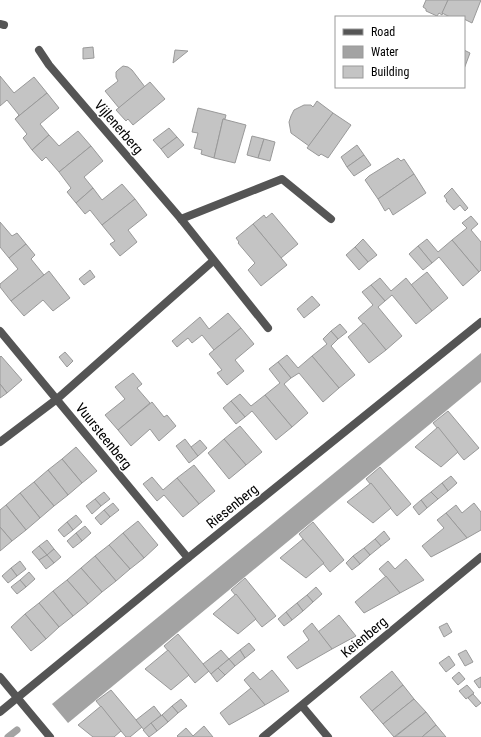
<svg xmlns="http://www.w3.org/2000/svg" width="481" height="737" font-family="'Roboto Condensed',sans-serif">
<rect width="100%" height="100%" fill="#fff"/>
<path fill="#a3a3a3" d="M481 353V382L68 723 52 704Z"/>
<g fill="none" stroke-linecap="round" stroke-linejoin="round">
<path stroke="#a3a3a3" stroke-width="7" d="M8 737 17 730"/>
</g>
<g fill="#c4c4c4" stroke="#999">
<path d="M426 0H448L442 15 439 13 437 16 426 11V9L423 7Z"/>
<path d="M448 0H481L472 23 464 19V17H450L442 13Z"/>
<path d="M93 47 94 58 83 59V48Z"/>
<path d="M175 50 188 51 173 63Z"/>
<path d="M464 50 470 53 464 69Z"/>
<path d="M123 66 128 67 132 70 145 87 119 108 105 91 118 81 116 77V72L118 70Z"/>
<path d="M0 76 14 93 34 77 47 93 15 119 19 115 7 100 0 106Z"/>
<path d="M150 82 165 99 133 125 128 119 126 121 116 110Z"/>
<path d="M47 93 59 108 40 124 49 135 32 150 23 138 27 134 15 119Z"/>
<path d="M317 101 333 113 309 146 291 133 289 122 291 116 294 110 304 105H311L313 107Z"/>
<path d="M198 108 226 115 225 119H223L214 158 201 154 202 150 194 148 198 133 192 132Z"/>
<path d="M333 113 351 125 328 158 321 154 319 156 307 148Z"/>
<path d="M223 119 246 125 235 163 214 158Z"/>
<path d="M169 128 177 137 161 149 153 140Z"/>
<path d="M78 131 91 146 59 172 46 157 42 161 32 150 49 135 59 146Z"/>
<path d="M252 136 264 139 258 158 247 155Z"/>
<path d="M177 137 184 145 168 158 161 149Z"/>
<path d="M264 139 275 142 270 161 258 158Z"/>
<path d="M357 145 364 155 347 167 341 157Z"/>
<path d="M91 146 103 161 84 177 93 188 76 203 67 192 71 188 59 172Z"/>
<path d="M364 155 371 165 354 176 347 167Z"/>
<path d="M398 158 401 161 404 159 414 174 378 199 365 180 369 176Z"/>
<path d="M414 174 426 193 393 215 389 208 385 211 378 199Z"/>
<path d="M122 184 135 199 102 225 90 210 85 214 76 203 93 188 102 200Z"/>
<path d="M452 188 468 208 465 211 460 205 454 210 446 201 447 200 444 196Z"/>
<path d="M135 199 147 215 128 230 137 242 120 256 110 244 115 241 102 225Z"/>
<path d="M272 213 298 244 281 258 253 224 264 215 266 218Z"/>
<path d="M471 216 478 224 471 230 481 242V270L479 272 452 240 467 228 462 223Z"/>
<path d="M0 222 12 236 17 233 26 244 9 258 0 247Z"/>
<path d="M253 224 287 265 261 286 248 270 255 263 238 243 239 242 236 238Z"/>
<path d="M363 239 377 255 368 262 355 247Z"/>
<path d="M427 239 438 252 452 240 479 272 463 286 439 257 432 263 418 246Z"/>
<path d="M26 244 35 255 31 259 44 275 11 301 0 287V284L18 269 9 258Z"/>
<path d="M418 246 432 263 423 270 409 254Z"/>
<path d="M355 247 368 262 359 270 346 255Z"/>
<path d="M90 270 95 277 84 285 79 279Z"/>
<path d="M49 271 70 298 53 311 43 300 24 316 11 301Z"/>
<path d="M427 272 448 298 432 311 411 285Z"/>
<path d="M380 278 391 291 406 278 432 311 416 324 392 295 385 301 371 285Z"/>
<path d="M371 285 385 301 378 307 402 336 386 350 358 318 373 305 362 292Z"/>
<path d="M312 296 320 305 304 318 297 309Z"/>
<path d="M228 313 241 328 214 350 202 335 192 343 188 338 177 347 172 341 200 317 209 329Z"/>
<path d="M364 323 386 350 369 363 348 337Z"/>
<path d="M340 324 347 332 338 339 331 331Z"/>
<path d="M241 328 254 344 235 360 244 371 227 385 217 373 222 370 209 354Z"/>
<path d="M331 331 338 339 331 346 355 375 339 388 312 356 327 344 323 339Z"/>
<path d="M65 352 73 361 67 367 59 357Z"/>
<path d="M287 355 298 368 312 356 339 388 323 402 299 373 291 378 278 362Z"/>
<path d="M1 356 22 380 7 393 0 384V357Z"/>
<path d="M278 362 291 378 284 384 308 413 292 427 265 395 280 383 269 369Z"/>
<path d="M133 373 142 384 137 388 150 403 118 430 105 415 125 399 115 387Z"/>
<path d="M0 384 7 393 0 398Z"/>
<path d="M240 394 251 406 265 395 292 427 276 440 252 411 245 417 231 401Z"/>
<path d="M231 401 245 417 236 424 223 408Z"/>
<path d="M152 402 164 417 167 415 176 426 159 441 150 429 131 446 118 430Z"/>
<path d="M448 411 479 448 464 460 433 423Z"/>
<path d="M240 426 262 452 246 465 224 439Z"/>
<path d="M438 427 458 452 441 467 415 447Z"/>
<path d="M185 439 198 456 189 463 176 446Z"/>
<path d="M224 439 246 465 229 479 208 453Z"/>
<path d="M200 440 207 448 198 456 191 447Z"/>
<path d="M76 447 97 471 82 483 62 459Z"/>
<path d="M62 459 82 483 68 495 48 470Z"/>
<path d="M194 465 215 491 199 504 177 478Z"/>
<path d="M380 467 411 504 397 516 366 479Z"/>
<path d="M48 470 68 495 54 506 34 482Z"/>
<path d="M451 476 457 483 448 491 442 483Z"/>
<path d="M152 477 163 490 177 478 199 504 183 517 164 495 157 501 143 484Z"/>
<path d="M34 482 54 506 40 518 20 493Z"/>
<path d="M371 483 391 508 373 523 347 502Z"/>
<path d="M442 483 448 491 438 499 431 492Z"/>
<path d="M104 492 110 499 101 506 95 499Z"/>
<path d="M431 492 438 499 427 508 421 500Z"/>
<path d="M20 493 40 518 26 530 6 505Z"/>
<path d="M95 499 101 506 92 514 86 506Z"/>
<path d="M421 500 427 508 419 515 413 507Z"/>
<path d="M113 503 119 510 110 517 104 510Z"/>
<path d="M474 503 481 512V530L467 538 446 513 456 505 462 513Z"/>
<path d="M6 505 26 530 12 541 0 527V510Z"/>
<path d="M104 510 110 517 101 525 95 518Z"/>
<path d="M446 513 467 538 431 557 422 546 444 528 437 520Z"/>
<path d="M76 515 82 522 73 530 67 522Z"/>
<path d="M138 521 158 545 144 558 123 533Z"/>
<path d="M67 522 73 530 64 537 58 530Z"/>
<path d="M313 522 344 560 330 572 299 534Z"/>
<path d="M85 526 91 533 82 541 76 533Z"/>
<path d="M0 527 12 541 0 551Z"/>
<path d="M384 531 390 539 381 546 375 539Z"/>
<path d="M76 533 82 541 73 548 67 541Z"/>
<path d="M123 533 144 558 130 569 109 545Z"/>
<path d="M303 539 324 563 306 578 280 558Z"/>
<path d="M375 539 381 546 370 555 364 548Z"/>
<path d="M47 540 54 549 47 555 39 546Z"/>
<path d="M109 545 130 569 116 581 95 556Z"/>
<path d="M39 546 47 555 39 560 32 552Z"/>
<path d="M364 548 370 555 360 564 353 556Z"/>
<path d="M54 549 61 557 54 563 47 555Z"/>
<path d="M47 555 54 563 46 569 39 560Z"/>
<path d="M95 556 116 581 102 592 81 568Z"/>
<path d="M353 556 360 564 352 570 346 563Z"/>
<path d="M406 559 424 580 400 593 379 569 388 561 395 569Z"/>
<path d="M20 561 26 569 17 576 11 568Z"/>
<path d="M11 568 17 576 8 583 2 576Z"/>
<path d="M81 568 102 592 88 604 67 580Z"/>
<path d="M29 572 35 579 26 587 20 580Z"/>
<path d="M386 576 400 593 364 613 355 602Z"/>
<path d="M245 578 276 616 262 627 231 590Z"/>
<path d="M20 580 26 587 17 594 11 587Z"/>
<path d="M67 580 88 604 73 616 53 591Z"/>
<path d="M316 587 322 594 313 602 307 595Z"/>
<path d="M53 591 73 616 59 627 39 603Z"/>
<path d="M236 594 256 619 238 634 213 614Z"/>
<path d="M307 595 313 602 303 611 297 603Z"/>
<path d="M39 603 59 627 46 639 25 614Z"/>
<path d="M297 603 303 611 292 620 286 612Z"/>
<path d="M286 612 292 620 284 626 278 619Z"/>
<path d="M25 614 46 639 31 651 11 627Z"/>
<path d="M339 615 356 636 332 649 318 632Z"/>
<path d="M312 623 332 649 297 669 287 657 309 640 303 631Z"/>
<path d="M447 623 452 632 444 637 439 627Z"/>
<path d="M178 634 209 671 195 683 164 646Z"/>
<path d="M249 643 255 650 245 658 240 650Z"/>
<path d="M168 650 189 675 171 690 145 669Z"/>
<path d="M221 650 229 659 211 674 203 664Z"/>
<path d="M240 650 245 658 235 666 229 659Z"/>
<path d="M466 650 473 662 465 666 458 654Z"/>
<path d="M449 656 455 665 446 672 439 663Z"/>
<path d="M229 659 235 666 225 675 218 668Z"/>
<path d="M218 668 225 675 217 682 211 674Z"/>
<path d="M272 670 289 691 265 705 244 680 253 672 260 680Z"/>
<path d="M392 671 403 685 372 711 360 697Z"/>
<path d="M459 672 465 679 458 685 452 678Z"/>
<path d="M481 677V687L479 688 474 681Z"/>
<path d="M403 685 414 699 383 724 372 711Z"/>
<path d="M467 685 474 693 466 699 459 691Z"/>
<path d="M251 688 265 705 229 725 220 713Z"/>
<path d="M111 690 142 727 130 737H126L96 701Z"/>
<path d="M473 694 481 703 476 707 468 698Z"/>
<path d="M181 699 187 706 178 713 172 706Z"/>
<path d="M414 699 426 712 394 737 383 724Z"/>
<path d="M101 706 121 731 114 737H93L78 725Z"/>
<path d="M154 706 161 715 144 730 136 720Z"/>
<path d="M172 706 178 713 168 722 162 715Z"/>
<path d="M426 712 436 725 422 737H395Z"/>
<path d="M162 715 168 722 157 731 151 723Z"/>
<path d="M151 723 157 731 149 737 143 730Z"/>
<path d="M436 725 446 737H422Z"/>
<path d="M204 726 213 737H178L177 736 186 728 193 736Z"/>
</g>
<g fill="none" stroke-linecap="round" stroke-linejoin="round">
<g stroke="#555" stroke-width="8">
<path d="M0 24 4 25"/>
<path d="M39 50 49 65 181 219 268 328"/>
<path d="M181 219 282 179 331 219"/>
<path d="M0 331 188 558"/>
<path d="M0 442 57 399 213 261"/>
<path d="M0 677 50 737"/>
<path d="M302 706 328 737"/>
<path d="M0 712 188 558 481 322"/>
<path d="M263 737 481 557"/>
</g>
</g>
<g text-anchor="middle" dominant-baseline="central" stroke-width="3" stroke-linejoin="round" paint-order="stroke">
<g font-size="14" fill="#000" stroke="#fff">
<text transform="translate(119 127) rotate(49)">Vijlenerberg</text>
<text transform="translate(104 436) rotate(51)">Vuursteenberg</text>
<text transform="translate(232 506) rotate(-39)">Riesenberg</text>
<text transform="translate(364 637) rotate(-40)">Keienberg</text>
</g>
</g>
<rect x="335" y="16" width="130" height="72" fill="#ffffff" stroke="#999999"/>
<rect x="343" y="29" width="20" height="6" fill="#555555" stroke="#999999"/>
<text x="371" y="36" font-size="12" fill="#000000">Road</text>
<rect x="343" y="46" width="20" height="12" fill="#a3a3a3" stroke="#999999"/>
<text x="371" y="56" font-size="12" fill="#000000">Water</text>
<rect x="343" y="66" width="20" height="12" fill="#c4c4c4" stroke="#999999"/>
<text x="371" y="76" font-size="12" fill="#000000">Building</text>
</svg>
